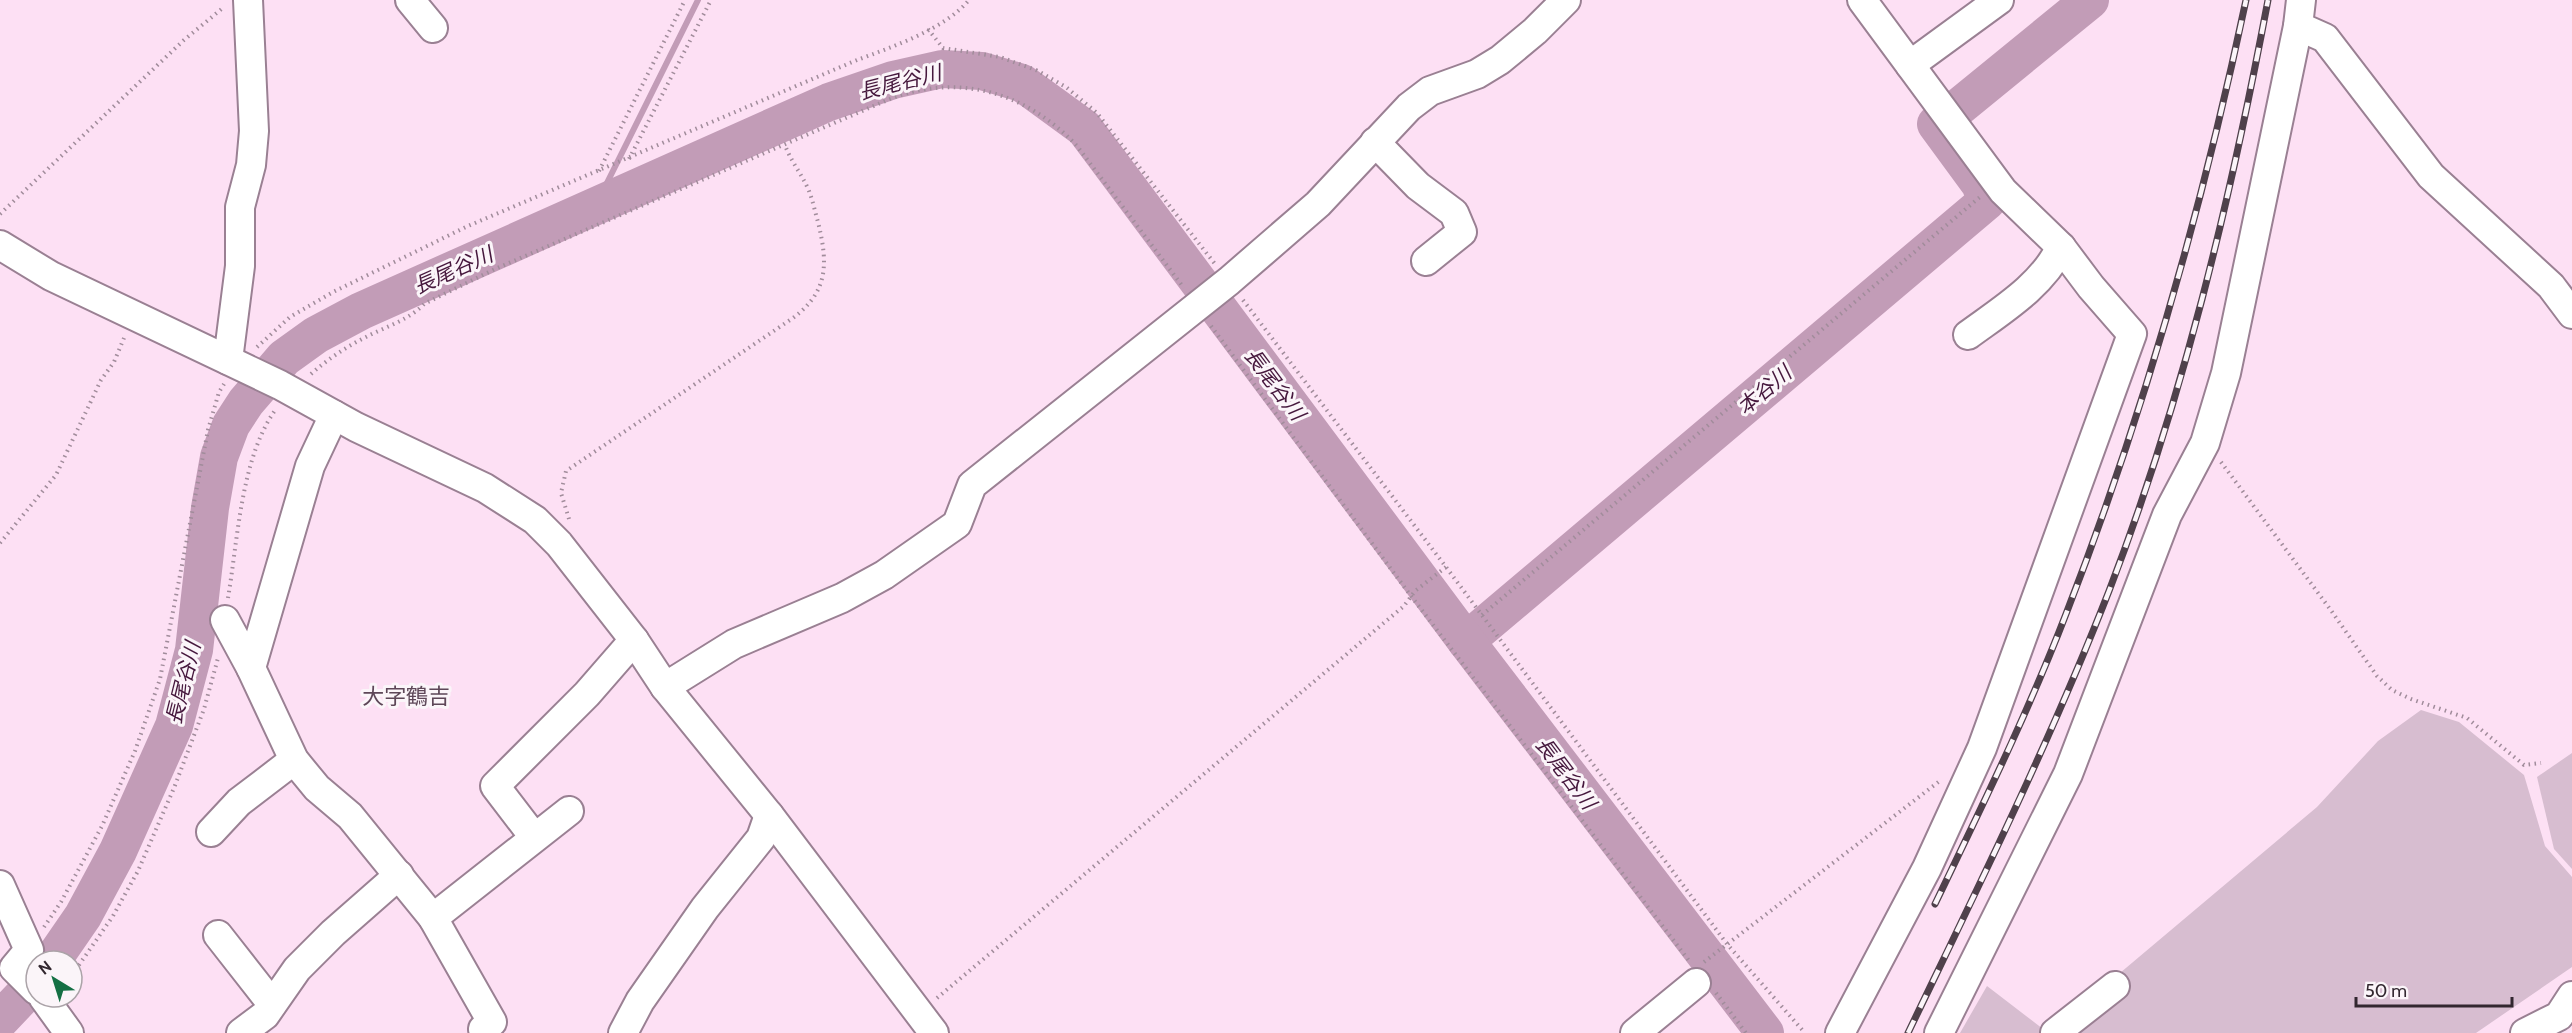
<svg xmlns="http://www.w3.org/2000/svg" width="2572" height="1033" font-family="Cabin,'Noto Sans JP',sans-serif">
<rect width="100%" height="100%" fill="#fde0f4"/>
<g fill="#d7bdd0">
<path d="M2421 710 2459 722 2524 775 2545 846 2572 877V967L2476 1033H1960L1987 986 2043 1029 2082 1005 2317 807 2378 741Z"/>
<path d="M2572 753V869L2554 849 2537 777Z"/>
</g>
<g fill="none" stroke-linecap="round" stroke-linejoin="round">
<path stroke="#c29cb7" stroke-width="6" d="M595 207 698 0"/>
<g stroke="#c29cb7" stroke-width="38">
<path d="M1954 111 2090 0"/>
<path d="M1466 641 1987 201 1980 184 1936 124 1940 121"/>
<path d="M52 961 83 916 118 851 174 726 194 650 210 508 219 457 231 425 246 402 284 358 316 335 361 311 829 102 893 80 942 69 982 71 1022 83 1084 128 1466 641 1765 1033"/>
<path d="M0 1020 36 982"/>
</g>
<defs>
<g id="minor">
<path d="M410 0 433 28"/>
<path d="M2301 0 2298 26 2325 38 2431 176 2551 286 2572 314"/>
<path d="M1910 65 1999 0"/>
<path d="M1375 142 1418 186 1454 213 1462 232 1426 261"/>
<path d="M0 245 51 276 280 385 356 427 485 488 535 520 559 544 634 640 665 687 769 815 934 1033"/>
<path d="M1968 335C2002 310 2042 286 2061 247"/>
<path d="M228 360 240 266V207L251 165 254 131 248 0"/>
<path d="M225 620 251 668 294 760 317 788 350 816 433 918 492 1022 483 1029 486 1033"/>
<path d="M251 668 310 466 334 415"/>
<path d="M665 687 734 644 842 598 884 575 957 524 972 485 1229 281 1318 204 1409 107 1430 91 1477 74 1500 60 1535 31 1566 0"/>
<path d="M211 832 239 802 294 760"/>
<path d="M534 837 495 786 587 694 634 640"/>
<path d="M0 885 29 950 14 968 36 990"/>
<path d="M433 918 569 811"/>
<path d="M218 935 272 1004"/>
<path d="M43 997 69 1033"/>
<path d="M241 1033 265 1015 297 969 333 933 399 875"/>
<path d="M623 1033 640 1001 705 908 761 838 769 815"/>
<path d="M1635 1033 1696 983"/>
<path d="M1840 1033 1927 868 1982 748 2132 334 2091 287 2061 247 2003 191 1862 0"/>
<path d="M1939 1033 2068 774 2167 515 2205 443 2226 373 2298 26"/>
<path d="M2055 1033 2115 986"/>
<path d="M2525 1033 2559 1016 2572 996"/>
</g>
</defs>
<use href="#minor" stroke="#9a8093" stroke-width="32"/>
<g stroke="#a18c9b" stroke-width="4" stroke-dasharray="1.5 4.5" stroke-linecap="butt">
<path d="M928 29 943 48 1000 57 1036 70 1066 87 1097 113 1215 264"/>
<path d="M629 159 711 0"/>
<path d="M599 171 685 0"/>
<path d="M0 214 184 40 224 7"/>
<path d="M1243 300 1446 567 1727 944 1805 1033"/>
<path d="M1211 326 1411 596 1690 962"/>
<path d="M257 347 290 317 333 292 468 226 857 60C892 47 945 29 969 0"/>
<path d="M311 374C328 359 346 347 366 337 385 327 409 320 424 304L495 269 890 99C958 72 1028 93 1077 146L1184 288"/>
<path d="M2221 462 2330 609 2377 676 2392 690 2411 699 2467 718 2524 765 2541 763"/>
<path d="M569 519 561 493 566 471 793 318C829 291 828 263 818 222 815 212 813 201 809 191 802 174 791 162 785 145"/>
<path d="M0 543 56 475 101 380 114 362 124 338"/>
<path d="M228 598C238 539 241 457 276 409"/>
<path d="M1482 615 1980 197"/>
<path d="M44 927 61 902 102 826 135 751 160 679 208 430 219 392 224 384"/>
<path d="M1704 962 1941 780"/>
<path d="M72 975 113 916 138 871 174 788 204 709 218 658"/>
<path d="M1716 993 1746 1033"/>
<path d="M937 998 1404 606 1415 591 1446 567"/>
</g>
<use href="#minor" stroke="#fff" stroke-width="28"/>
<defs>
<g id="rail">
<path d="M1935 904C1981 808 2028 713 2066 614 2143 416 2202 209 2246 0"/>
<path d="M1908 1033C1978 887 2050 742 2109 591 2183 399 2230 202 2268 0"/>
</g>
</defs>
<use href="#rail" stroke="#4f414b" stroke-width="7"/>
<use href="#rail" stroke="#fbf5f9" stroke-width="4.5" stroke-dasharray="14" stroke-linecap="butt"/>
</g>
<g text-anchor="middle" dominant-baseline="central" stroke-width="6" stroke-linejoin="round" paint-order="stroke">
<g font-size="21" font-style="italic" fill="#46183d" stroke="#fbf5f9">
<text transform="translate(900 82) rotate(-14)">長尾谷川</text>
<text transform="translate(453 270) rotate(-24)">長尾谷川</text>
<text transform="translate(1275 384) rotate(53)">長尾谷川</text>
<text transform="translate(1764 390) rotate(-40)">本谷川</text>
<text transform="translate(183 683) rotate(-76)">長尾谷川</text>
<text transform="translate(1566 773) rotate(53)">長尾谷川</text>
</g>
<g font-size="22" fill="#5e4758" stroke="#fbf5f9">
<text x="406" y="696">大字鶴吉</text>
</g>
</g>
<g transform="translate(54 979) rotate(322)"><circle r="28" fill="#fbf5f9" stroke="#aba3a8" stroke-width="1.5"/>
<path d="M0-4.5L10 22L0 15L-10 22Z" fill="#147044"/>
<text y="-9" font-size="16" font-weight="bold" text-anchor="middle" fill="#32272f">N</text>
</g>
<path d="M2356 997v9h156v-9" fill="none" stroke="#32272f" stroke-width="3"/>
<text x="2365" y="997" font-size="18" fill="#32272f" stroke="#fbf5f9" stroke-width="4.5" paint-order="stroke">50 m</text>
</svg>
